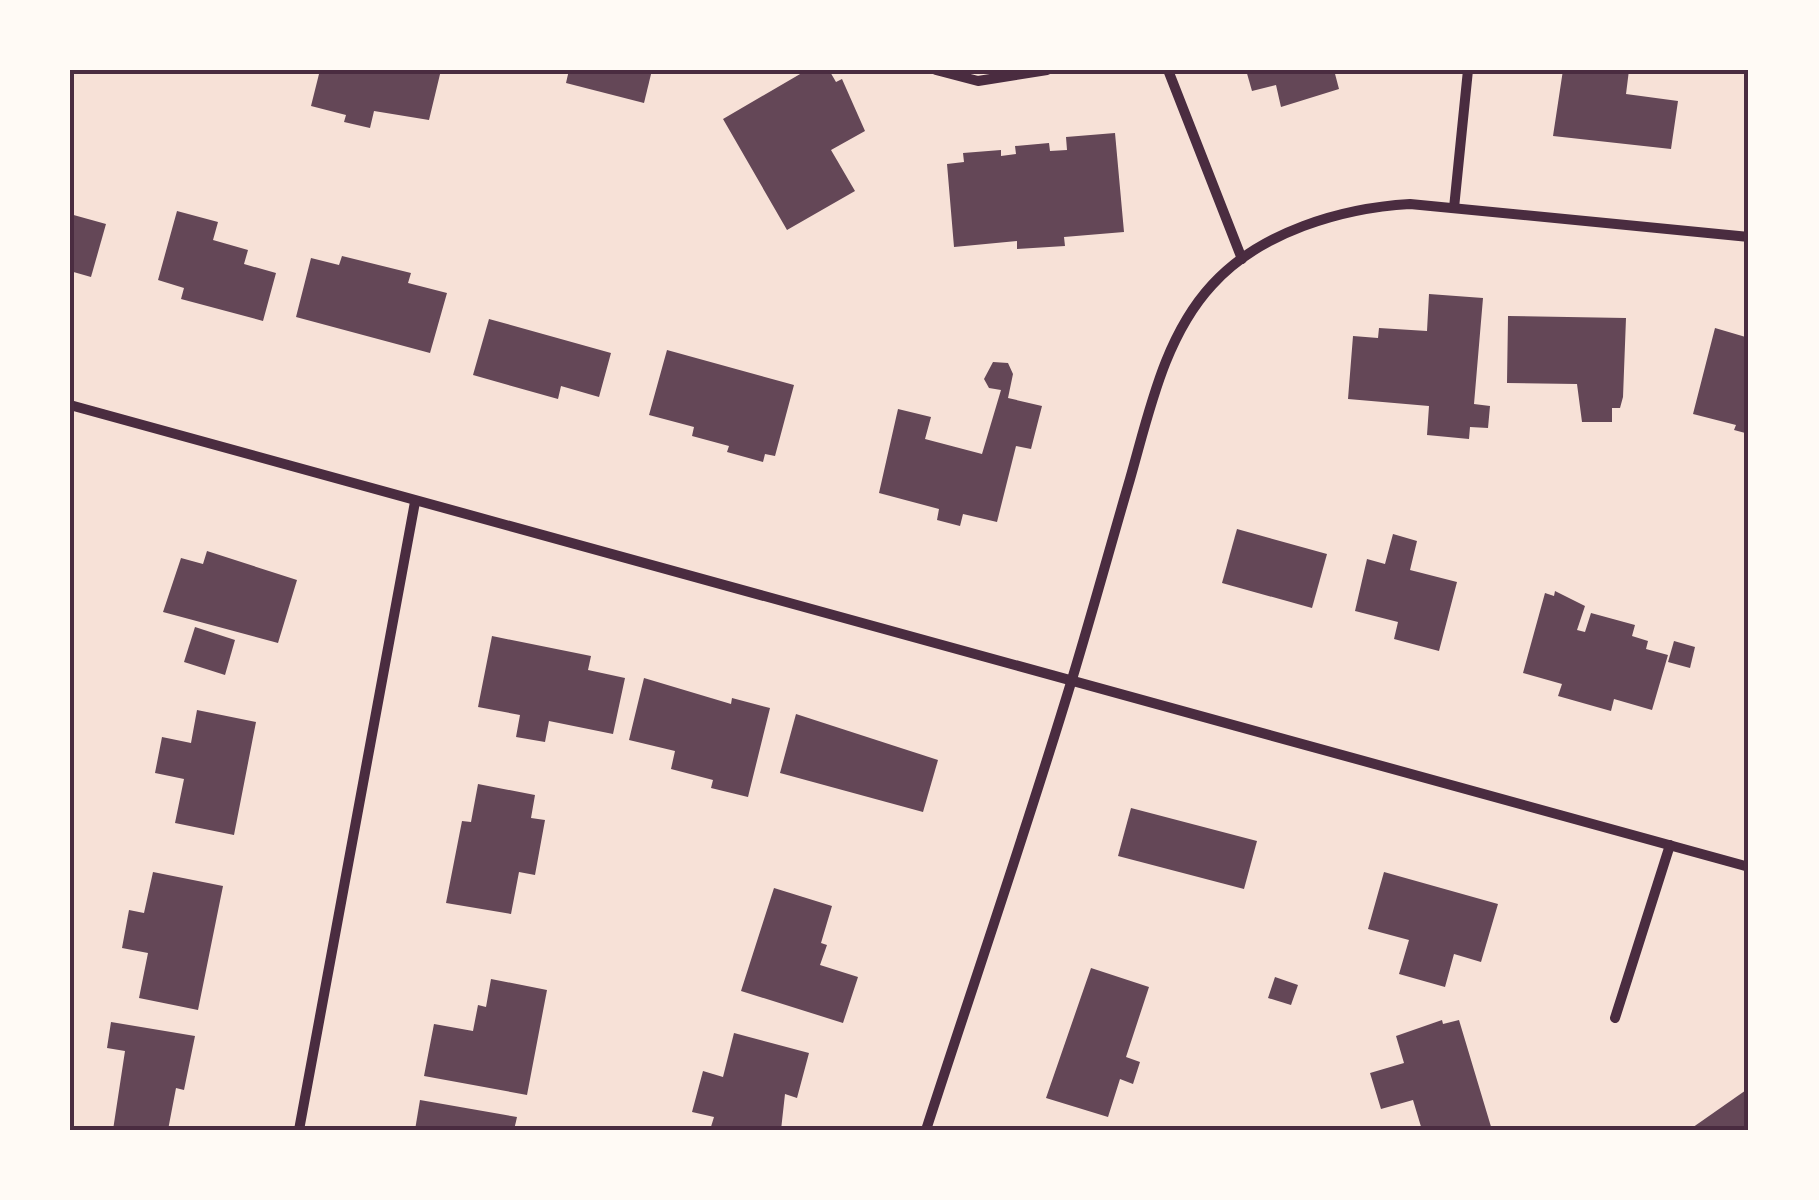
<svg xmlns="http://www.w3.org/2000/svg" width="1819" height="1200" font-family="Signika,sans-serif">
<rect width="100%" height="100%" fill="#f7e1d7"/>
<g fill="#644757">
<path d="M320 70H441L429 120 374 111 370 128 344 122 346 115 311 106Z"/>
<path d="M569 70H652L644 103 566 83Z"/>
<path d="M807 70H829L836 82 842 79 865 131 831 150 855 191 787 230 723 119Z"/>
<path d="M1246 70H1334L1339 89 1281 107 1276 85 1252 91Z"/>
<path d="M1563 70H1629L1626 94 1678 101 1671 149 1553 136Z"/>
<path d="M1115 133 1124 232 1064 237 1065 246 1017 249V241L954 247 947 164 964 162 963 153 1001 150V156L1016 154 1015 146 1049 143 1050 151 1067 150 1066 137Z"/>
<path d="M177 211 218 222 213 240 248 250 244 264 276 273 263 321 181 299 184 288 158 280Z"/>
<path d="M70 214 106 224 91 277 70 271Z"/>
<path d="M342 256 411 273 408 283 447 293 430 353 296 317 311 258 339 265Z"/>
<path d="M1429 294 1483 298 1474 404 1490 406 1488 428 1470 427 1469 439 1427 435 1429 406 1348 399 1353 336 1378 338 1379 328 1427 331Z"/>
<path d="M1508 316 1626 318 1623 397 1620 408H1612V422H1582L1577 384 1507 383Z"/>
<path d="M489 319 611 353 599 397 561 386 558 399 473 375Z"/>
<path d="M1715 328 1749 338V434L1734 430 1736 425 1693 414Z"/>
<path d="M667 350 794 385 775 456 765 454 763 462 727 452 729 446 692 436 694 427 649 415Z"/>
<path d="M993 362 1008 363 1013 374 1008 398 1042 406 1031 449 1016 446 997 522 963 514 960 526 937 520 939 509 879 493 898 409 931 417 925 439 982 454 1001 390 989 388 984 379Z"/>
<path d="M1237 529 1327 554 1312 608 1222 583Z"/>
<path d="M1393 534 1417 541 1410 570 1457 582 1439 651 1394 639 1398 622 1355 611 1367 559 1385 564Z"/>
<path d="M207 551 297 580 278 643 163 612 181 558 203 564Z"/>
<path d="M1555 591 1585 606 1577 630 1585 632 1591 613 1635 625 1632 636 1648 641 1646 649 1668 655 1652 710 1614 699 1611 711 1558 696 1562 684 1523 673 1545 593 1554 596Z"/>
<path d="M195 627 235 640 225 675 184 662Z"/>
<path d="M492 636 591 656 588 670 625 678 613 734 549 721 545 742 516 737 520 715 478 707Z"/>
<path d="M1674 641 1695 647 1690 668 1668 662Z"/>
<path d="M644 678 731 704 732 698 770 708 748 797 711 788 713 780 671 769 675 751 629 740Z"/>
<path d="M197 710 256 722 234 835 175 823 184 779 155 773 162 737 191 743Z"/>
<path d="M796 714 938 760 923 812 780 773Z"/>
<path d="M478 784 535 795 531 818 545 820 535 875 519 872 511 914 446 903 462 821 471 822Z"/>
<path d="M1131 808 1257 841 1244 889 1118 856Z"/>
<path d="M153 872 223 886 198 1010 139 998 148 953 122 948 129 910 144 913Z"/>
<path d="M1384 872 1498 904 1481 962 1454 954 1445 987 1399 974 1409 940 1368 929Z"/>
<path d="M774 888 832 906 821 943 827 945 820 965 858 977 843 1023 741 991Z"/>
<path d="M1091 968 1149 987 1126 1057 1140 1062 1133 1084 1120 1079 1108 1117 1046 1098Z"/>
<path d="M1275 977 1298 985 1291 1005 1268 998Z"/>
<path d="M491 979 547 990 527 1095 424 1076 434 1024 473 1031 478 1005 486 1007Z"/>
<path d="M1442 1020 1443 1024 1459 1020 1492 1130H1422L1413 1100 1381 1109 1370 1073 1404 1063 1396 1036Z"/>
<path d="M111 1022 195 1036 184 1090 176 1088 168 1130H113L125 1051 107 1048Z"/>
<path d="M734 1033 809 1053 797 1098 785 1094 781 1130H710L714 1117 692 1112 703 1071 723 1077Z"/>
<path d="M1749 1088V1130H1689Z"/>
<path d="M420 1100 517 1117 514 1130H415Z"/>
</g>
<g fill="none" stroke-linecap="round" stroke-linejoin="round">
<g stroke="#4a2c40" stroke-width="10">
<path d="M936 70 978 81 1047 70"/>
<path d="M1168 70 1242 259"/>
<path d="M1454 208 1468 70"/>
<path d="M70 405 1749 867"/>
<path d="M1615 1018 1670 845"/>
<path d="M299 1130 415 502"/>
<path d="M926 1130C975 979 1027 828 1073 676 1093 610 1111 544 1130 479 1149 413 1164 337 1212 285 1260 232 1341 208 1410 204L1749 237"/>
</g>
</g>
<rect width="1819" height="1200" fill="none" stroke="#fffaf5" stroke-width="145"/>
<rect x="72" y="72" width="1674" height="1056" fill="none" stroke="#4a2c40" stroke-width="4"/>
</svg>
